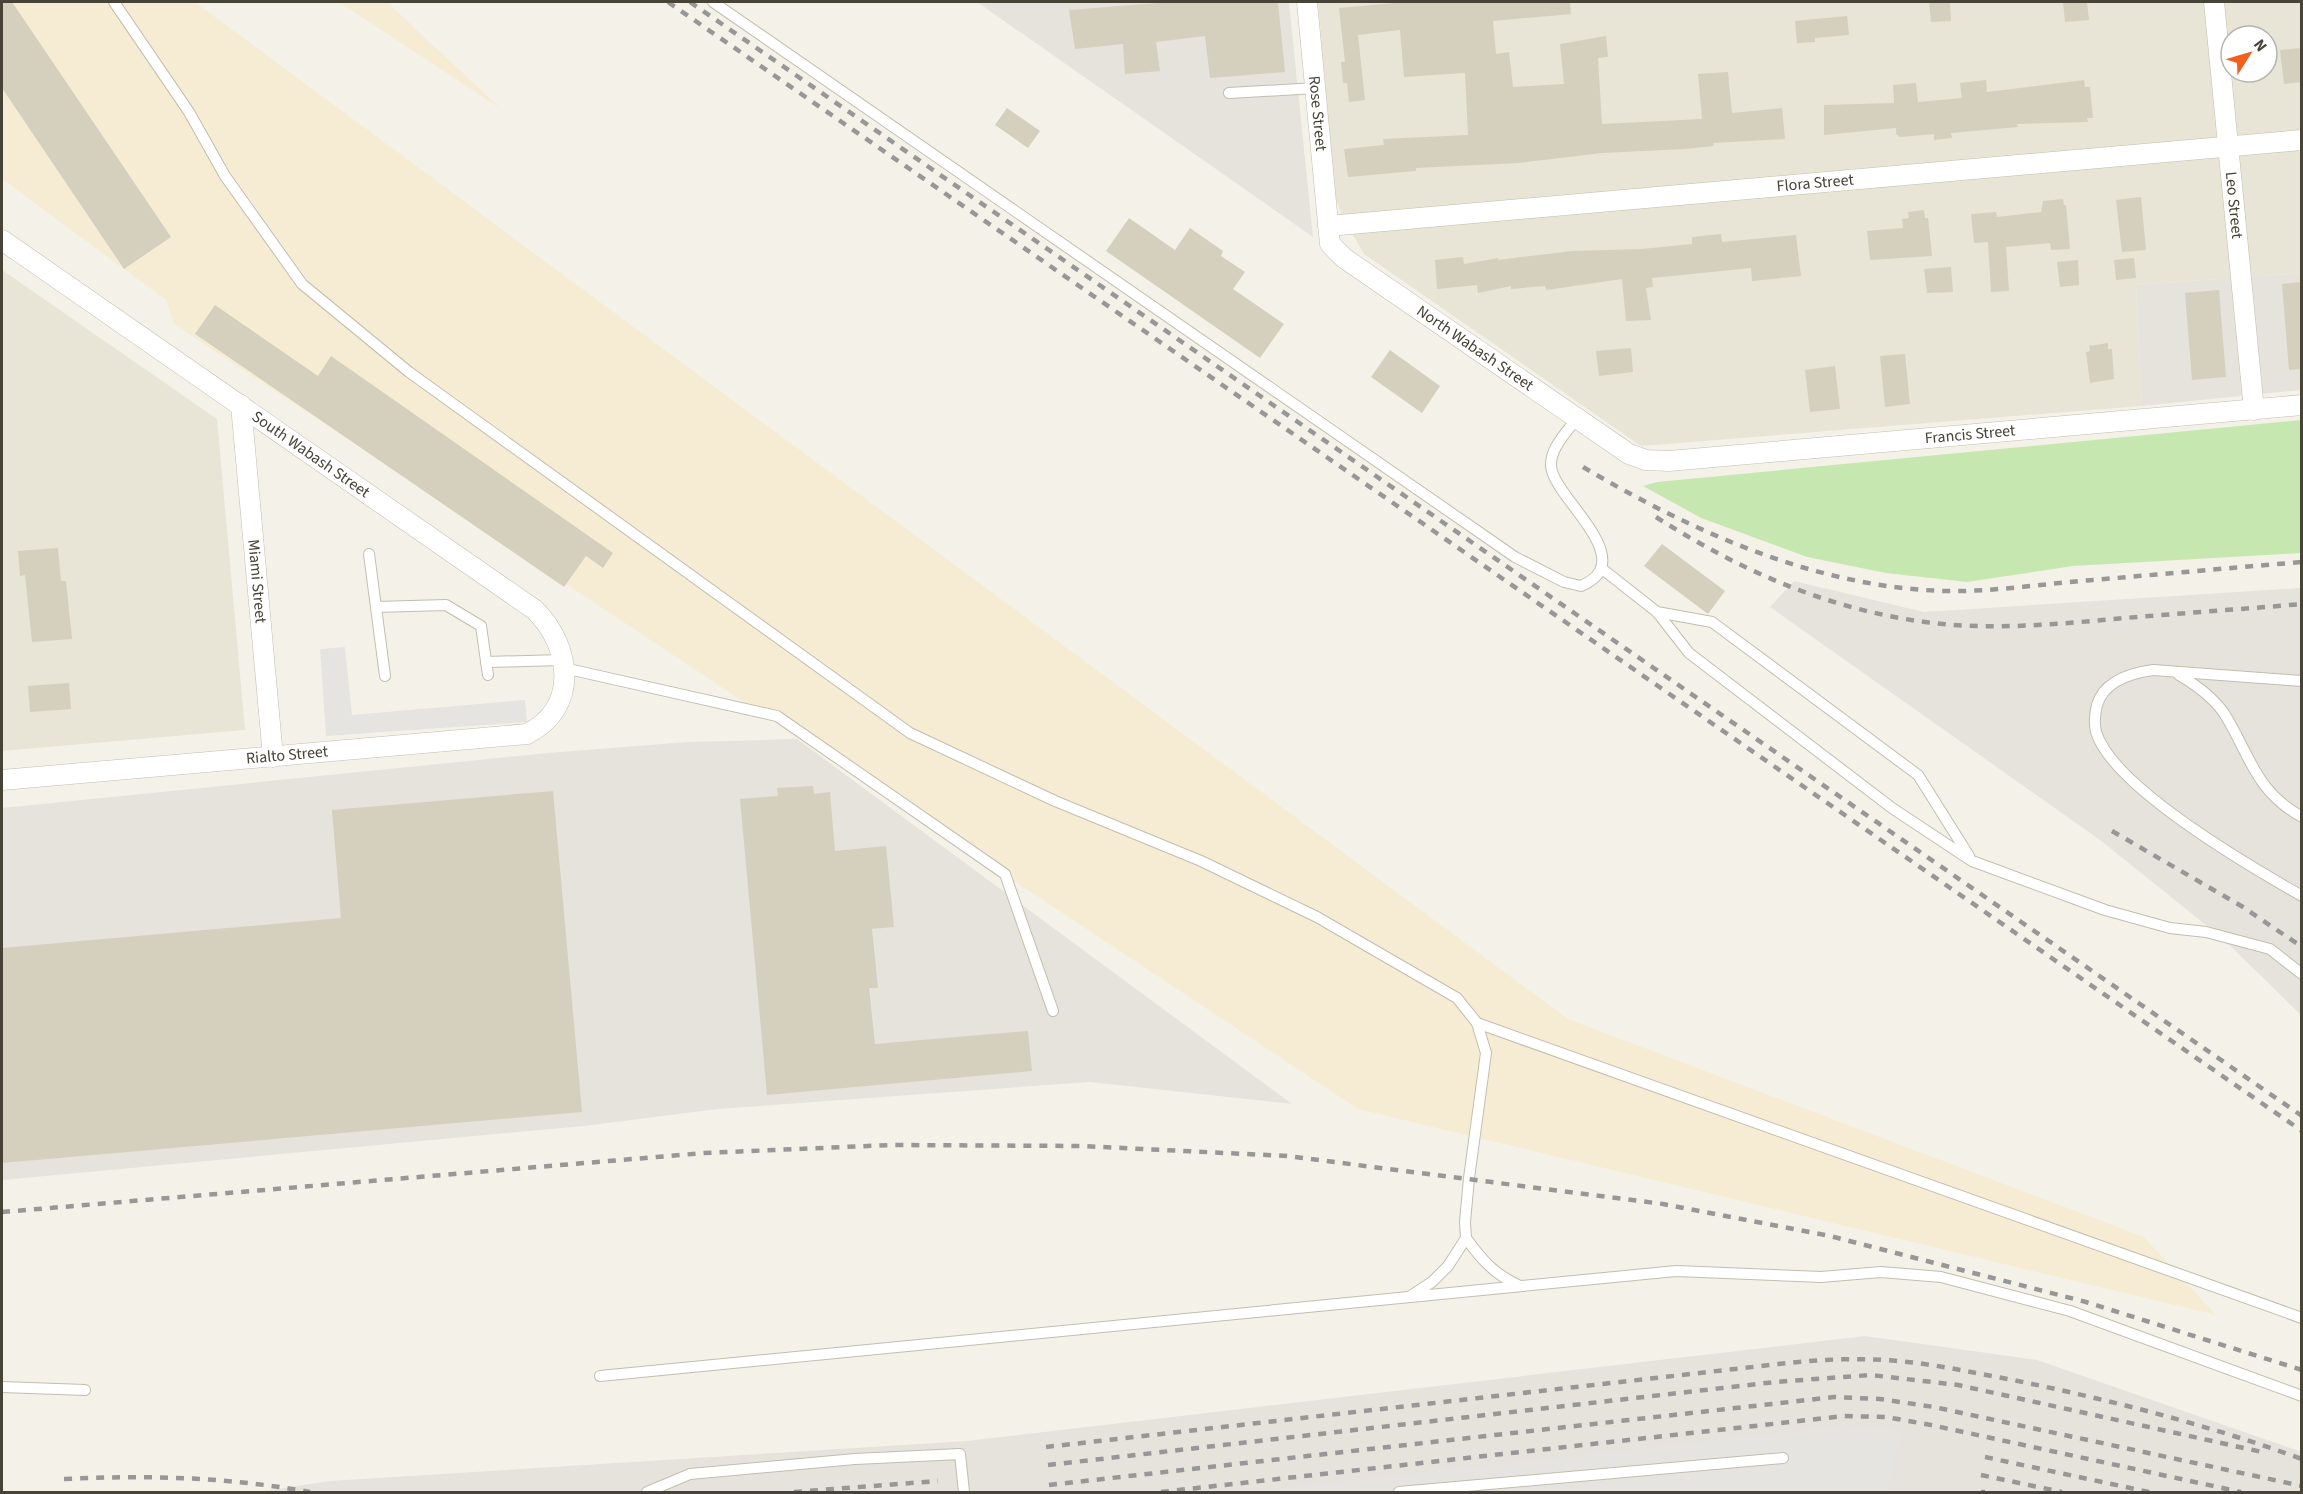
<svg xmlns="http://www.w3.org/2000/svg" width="2303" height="1494" font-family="'Source Sans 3',sans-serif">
<rect width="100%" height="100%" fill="#f4f2e8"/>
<g fill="#e8e5d6" fill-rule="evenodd">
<path d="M1318 2H2301V273L2136 285 2142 406 1641 446 1364 254 1342 216 1335 195ZM2231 36H2267V72H2231Z"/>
<path d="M2 270 217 419 245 730 2 751Z"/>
</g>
<g fill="#f5ecd3">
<path d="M2 2H195L1568 1019 2144 1237 2216 1315 1358 1109 174 324 166 300 2 179Z"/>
<path d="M339 2H387L501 109Z"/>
</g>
<g fill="#e6e3dc">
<path d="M977 2H1289L1313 237Z"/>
<path d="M2301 273V390L2142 406 2136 285Z"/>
<path d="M1794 581 1924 612 2301 588V1015L2222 938 2100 840 1770 607Z"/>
<path d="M797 739 1292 1104 1090 1082 718 1109 584 1126 2 1180V808L548 753 687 742Z"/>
<path d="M1865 1336 2037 1360 2302 1452 2301 1492H259L329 1481 967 1441Z"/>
</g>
<path fill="#c7e7b1" d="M2301 420V553L2073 566 1967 582 1886 573 1807 557 1701 518 1643 486 1657 482Z"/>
<g fill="#e5e4e0">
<path d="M345 647 352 715 525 700 527 722 326 736 320 649Z"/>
<path d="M1846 1425 1902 1431 1886 1492H1251Z"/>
</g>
<g fill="#d5cfbd">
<path d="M2 2H12L171 237 124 269 2 88Z"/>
<path d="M1170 2H1278L1285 72 1210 78 1205 36 1156 42 1160 71 1125 74 1123 44 1075 49 1069 10Z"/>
<path d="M1406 2H1570L1571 14 1493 21 1496 54 1509 52 1513 87 1564 84 1560 44 1606 36 1608 57 1598 58 1602 124 1702 119 1698 74 1728 72 1732 113 1782 108 1785 139 1713 143 1714 146 1685 149 1602 153 1518 163 1416 168V171L1348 177 1344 149 1384 145 1383 139 1468 135 1465 73 1404 77 1400 30 1358 35 1365 100 1349 102 1347 83H1343L1341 62H1345L1339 8Z"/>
<path d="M1929 2H1950L1951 21 1931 22Z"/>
<path d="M2063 2H2087L2089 20 2065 22Z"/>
<path d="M1847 16 1849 35 1815 38V42L1797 43 1795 21Z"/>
<path d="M2301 48V82L2284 84 2280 50Z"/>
<path d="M1986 80 1987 92 2084 80 2085 87H2090L2093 118H2087L2088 122 2017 124 2018 127 1951 133 1952 138 1934 140V134L1900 137 1896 134V128L1824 135V105L1894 103 1893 85 1916 83 1918 102 1962 98 1960 83Z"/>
<path d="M1007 108 1040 131 1028 148 995 125Z"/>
<path d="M2141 197 2146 250 2122 252 2116 200Z"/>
<path d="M2063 199 2064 205H2066L2070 249 2051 250 2050 243 2006 247 2009 291 1991 292 1988 242 1974 243 1971 214 1996 212 1997 217 2041 212 2043 201Z"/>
<path d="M1924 210 1925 218H1928L1932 256 1870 260 1867 231 1903 228 1902 219 1909 218 1908 212Z"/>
<path d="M1129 218 1175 250 1190 228 1223 251 1221 256 1245 272 1233 289 1284 324 1260 358 1106 251Z"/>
<path d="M1721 234 1722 242 1796 235 1801 276 1752 281 1751 268 1652 278 1653 287 1646 288 1651 320 1626 321 1622 279 1546 290 1545 286 1511 289V286L1478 293 1477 285 1437 289 1435 260 1463 257 1464 264 1498 258V260L1572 251 1642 249 1692 244V237Z"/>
<path d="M2134 258 2136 278 2116 280 2114 260Z"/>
<path d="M2078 260 2079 285 2060 287 2057 262Z"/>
<path d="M1951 267 1953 292 1927 293 1924 269Z"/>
<path d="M2301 282V369L2289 370 2282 284Z"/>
<path d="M2219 290 2226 377 2192 380 2185 293Z"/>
<path d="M215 305 318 376 331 356 613 553 603 568 586 556 564 587 195 334Z"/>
<path d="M2108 343V349H2112L2114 379 2090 383 2086 352 2090 351 2089 346Z"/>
<path d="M1631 348 1633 372 1599 376 1596 351Z"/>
<path d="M1390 350 1440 386 1422 413 1371 377Z"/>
<path d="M1905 354 1910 404 1885 407 1880 356Z"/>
<path d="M1835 366 1840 409 1810 412 1805 370Z"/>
<path d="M1662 544 1725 591 1708 614 1644 566Z"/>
<path d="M58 548 61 581H66L72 639 32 642 25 575 20 576 18 551Z"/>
<path d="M69 683 71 709 30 712 28 686Z"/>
<path d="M813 786 814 794 830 792 835 851 886 846 894 927 872 929 878 988H869L875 1044 1028 1031 1032 1071 767 1095 740 799 778 796 777 788Z"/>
<path d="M553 791 582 1112 2 1163V948L341 918 332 810Z"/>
</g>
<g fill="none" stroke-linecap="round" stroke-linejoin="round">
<defs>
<g id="lane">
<path d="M114 2 189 112 225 176 302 284 409 372 910 733 1055 801 1201 861 1317 917 1457 998 1477 1023 1486 1053 1469 1178 1465 1222 1466 1238 1448 1266 1432 1282 1409 1297"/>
<path d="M713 2 1515 557 1564 582 1581 586C1642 560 1553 498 1551 466 1550 448 1567 432 1577 418"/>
<path d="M1229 93 1316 88"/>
<path d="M369 554 385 676"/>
<path d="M1601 568 1657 612 1712 622 1918 775 1969 856"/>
<path d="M376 607 446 605 481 626 488 675"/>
<path d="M1657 612 1689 653 1892 808 1972 861 2105 910 2170 928 2206 932 2270 949 2302 974"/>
<path d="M486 662 563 660"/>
<path d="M564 668 777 716 1005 874 1053 1011"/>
<path d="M2179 675C2198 686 2216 699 2227 718 2251 759 2257 792 2302 817"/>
<path d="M2302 681 2153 670C2131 673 2104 681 2097 705 2095 713 2094 723 2096 732 2113 787 2251 867 2302 896"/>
<path d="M1477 1023 2302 1318"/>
<path d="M1466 1238C1481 1259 1494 1274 1518 1285"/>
<path d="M600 1376 1676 1271 1821 1277 1881 1272 1941 1277 2070 1311 2302 1396"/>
<path d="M2 1387 85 1390"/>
<path d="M647 1492 690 1474 855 1459 960 1454 964 1492"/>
<path d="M1399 1492 1783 1458"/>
</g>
<g id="street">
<path id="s1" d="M1307 2 1330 244 1344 258 1629 454 1646 460 1669 461 2302 405"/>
<path id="s2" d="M2214 2 2254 410"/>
<path id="s3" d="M1328 226 2302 140"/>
<path id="s4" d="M2 240 535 610C572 647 579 708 527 734L2 780"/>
<path id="s5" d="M241 405 273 757"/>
</g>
</defs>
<use href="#lane" stroke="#c2bead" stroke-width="12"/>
<use href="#street" stroke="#c2bead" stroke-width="21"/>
<use href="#lane" stroke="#fff" stroke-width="10"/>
<use href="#street" stroke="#fff" stroke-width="20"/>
<g stroke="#979797" stroke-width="4.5" stroke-dasharray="8 8" stroke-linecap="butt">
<path d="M668 2 2302 1131"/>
<path d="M690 2 2302 1116"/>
<path d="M1583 467C1693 532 1815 587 1944 591 1989 592 2035 585 2080 581 2154 575 2228 568 2302 562"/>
<path d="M1656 517C1739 570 1827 609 1925 622 1990 631 2059 624 2125 618 2184 613 2243 609 2302 604"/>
<path d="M2112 831 2243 907 2302 947"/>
<path d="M2 1212 704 1153 891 1145 1081 1146 1287 1156 1663 1204 1830 1236 2086 1302 2302 1370"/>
<path d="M1046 1447 1770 1365C1812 1360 1854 1357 1897 1361 1936 1364 1974 1373 2013 1380 2111 1400 2208 1425 2302 1459"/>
<path d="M1985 1457 2149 1492"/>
<path d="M1048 1465 1775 1382 1871 1375 1958 1385 2262 1452"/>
<path d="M1981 1475 2062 1492"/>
<path d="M64 1479C148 1475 227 1477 310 1492"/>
<path d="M1049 1485 1834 1397 1880 1399 1934 1407 2302 1486"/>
<path d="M794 1492 938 1481"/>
<path d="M1161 1492 1844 1416 1886 1417 1931 1425 2241 1492"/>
<path d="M1981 1492H1985"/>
</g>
</g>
<g text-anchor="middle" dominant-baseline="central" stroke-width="5" stroke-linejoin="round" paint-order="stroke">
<g font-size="16" fill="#474337" stroke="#fff">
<text stroke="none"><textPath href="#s1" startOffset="112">Rose Street</textPath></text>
<text stroke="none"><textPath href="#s3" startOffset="489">Flora Street</textPath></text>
<text stroke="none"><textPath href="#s2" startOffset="204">Leo Street</textPath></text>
<text stroke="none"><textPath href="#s1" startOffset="422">North Wabash Street</textPath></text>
<text stroke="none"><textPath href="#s1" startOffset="952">Francis Street</textPath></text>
<text stroke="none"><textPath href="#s4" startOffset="376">South Wabash Street</textPath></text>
<text stroke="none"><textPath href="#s5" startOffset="177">Miami Street</textPath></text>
<text transform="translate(287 755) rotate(-5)">Rialto Street</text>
</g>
</g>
<rect width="2303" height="1494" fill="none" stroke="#474337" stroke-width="6"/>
<g transform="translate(2249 54) rotate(53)"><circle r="28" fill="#ffffff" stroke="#b5b4af" stroke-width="1.5"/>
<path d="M0-4.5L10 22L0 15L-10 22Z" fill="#f75d1b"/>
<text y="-9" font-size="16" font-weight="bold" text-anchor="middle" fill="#474337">N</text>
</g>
</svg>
